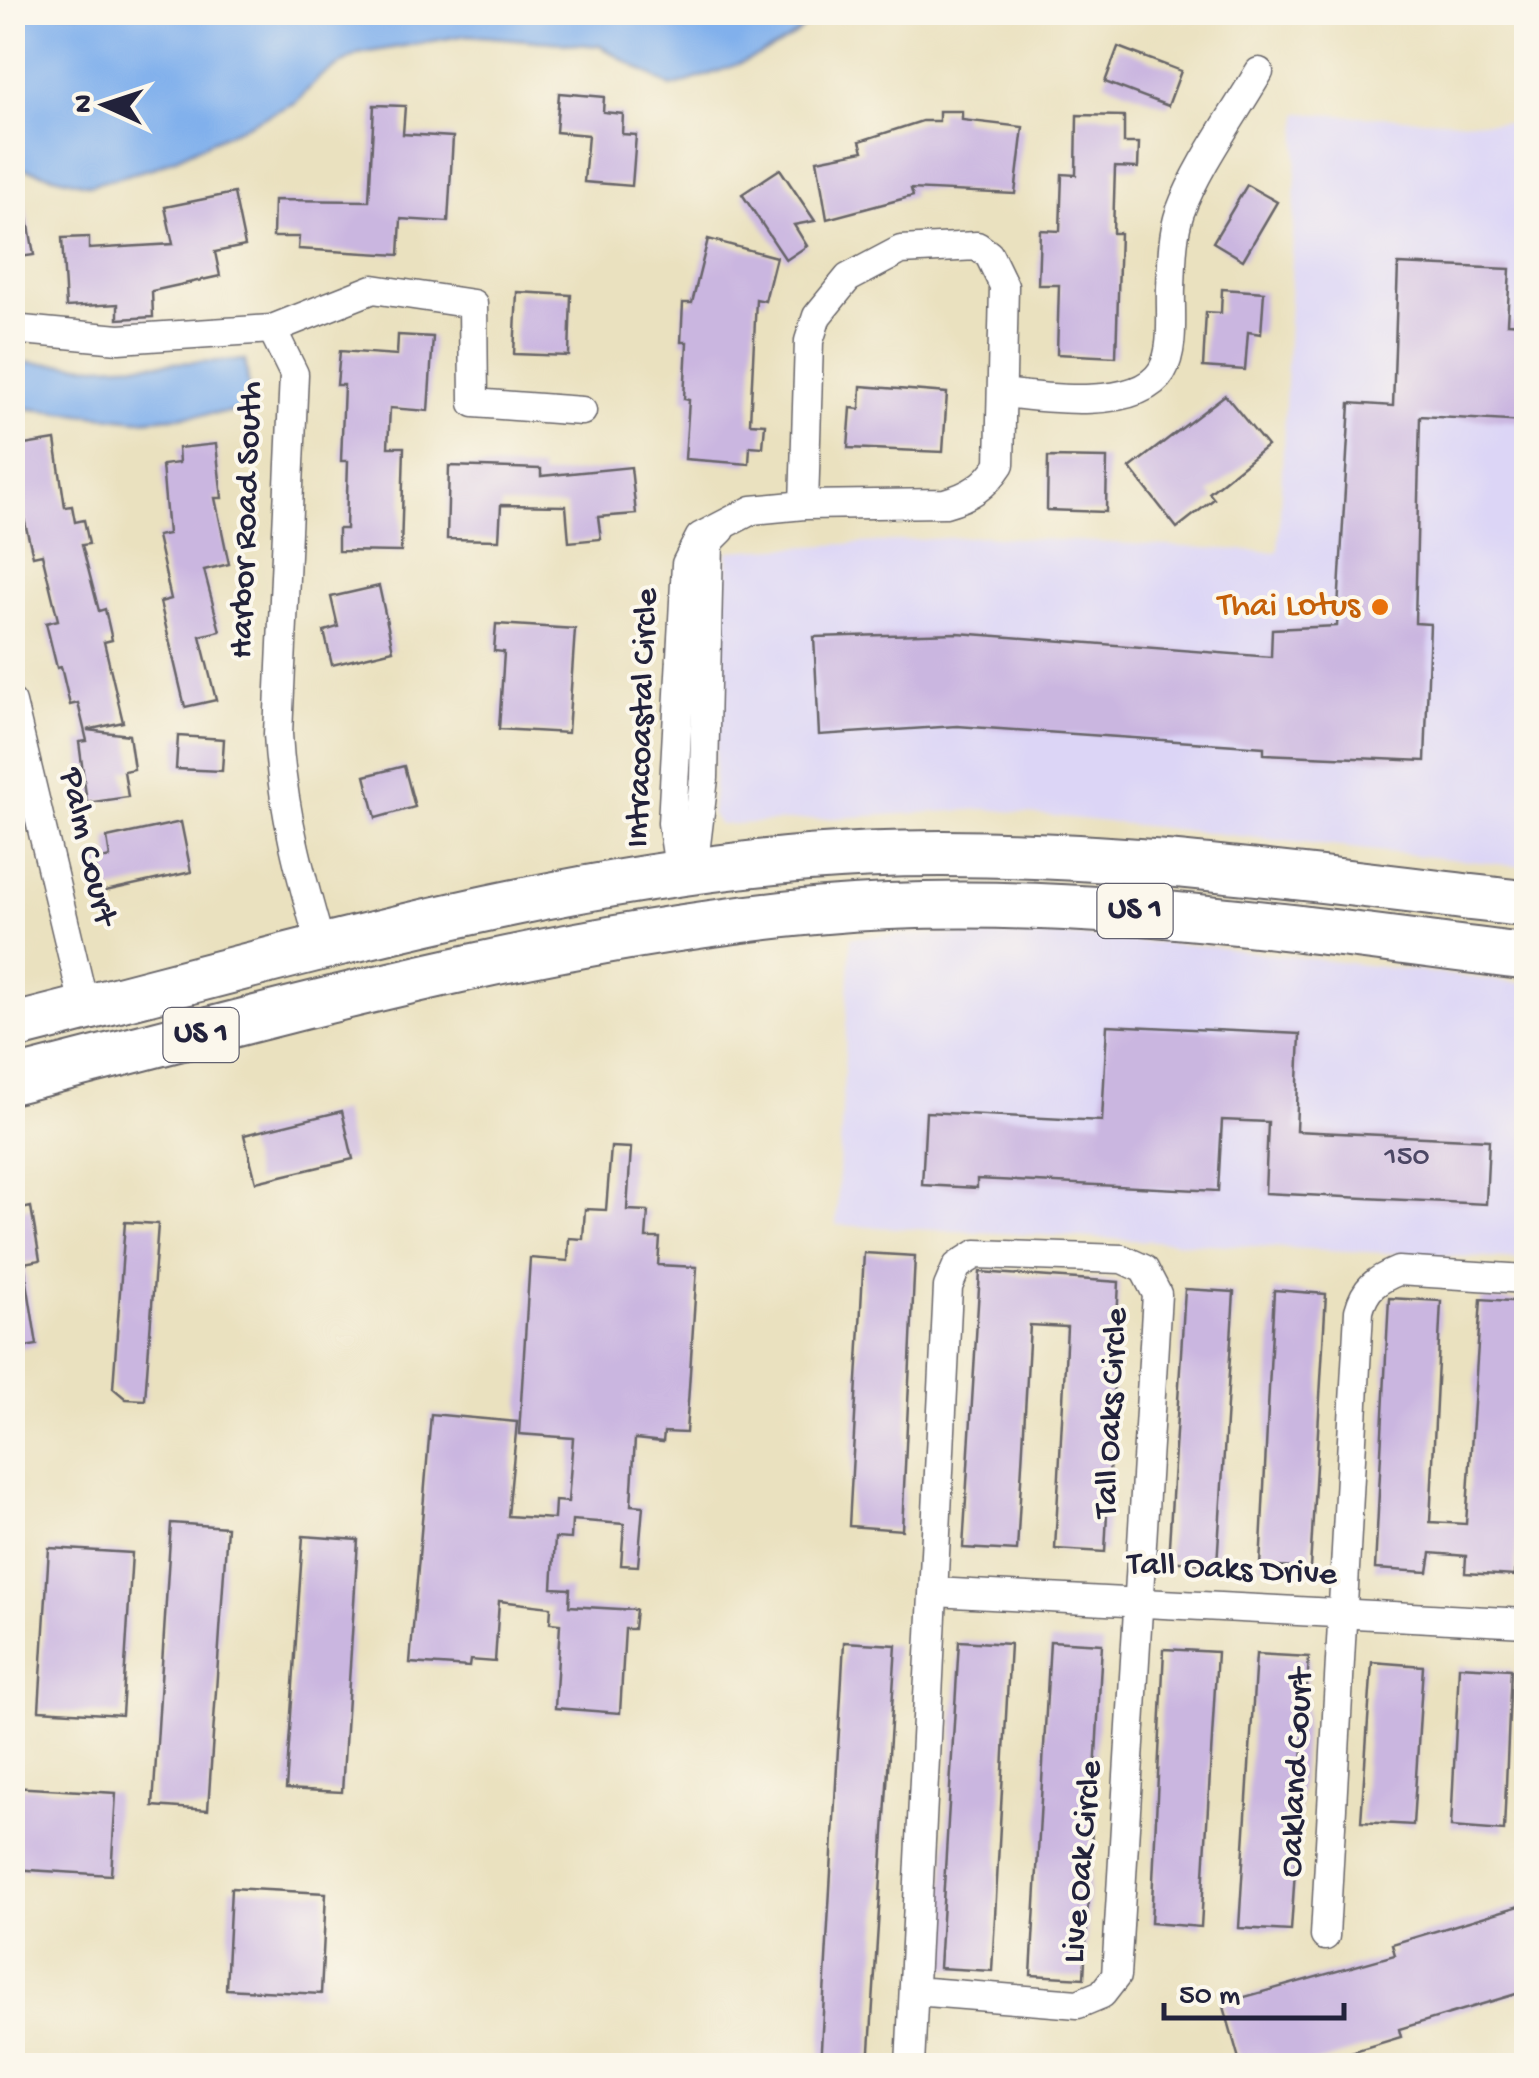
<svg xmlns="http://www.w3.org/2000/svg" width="1539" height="2078" font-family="'Gochi Hand',sans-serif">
<rect width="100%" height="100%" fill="#fbf7ec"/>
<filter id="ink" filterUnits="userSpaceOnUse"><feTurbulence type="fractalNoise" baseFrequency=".01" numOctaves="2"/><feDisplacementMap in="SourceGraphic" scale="20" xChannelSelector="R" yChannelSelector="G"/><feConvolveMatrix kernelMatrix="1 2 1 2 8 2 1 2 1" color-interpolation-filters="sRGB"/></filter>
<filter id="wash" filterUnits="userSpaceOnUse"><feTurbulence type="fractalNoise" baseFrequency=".0048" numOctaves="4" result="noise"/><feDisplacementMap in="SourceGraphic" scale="40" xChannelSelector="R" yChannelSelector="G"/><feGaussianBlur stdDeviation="2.25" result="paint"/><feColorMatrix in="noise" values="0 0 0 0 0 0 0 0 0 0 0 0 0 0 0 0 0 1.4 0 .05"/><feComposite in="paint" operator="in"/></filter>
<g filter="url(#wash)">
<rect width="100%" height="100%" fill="#eae1bf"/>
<g fill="#dcd5f6">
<path d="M1299 113 1526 124V867L986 809 719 825 712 814 728 551 983 536 1278 552Z"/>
<path d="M926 934 1061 935 1205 946 1526 984V1260L836 1225 851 937Z"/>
</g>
<g fill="#81b0ec" stroke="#526994" stroke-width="2.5">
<path d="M13 12H815V13C800 48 708 75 671 87L600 46 467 35 358 54 321 76 296 102 156 167 90 185 13 166Z"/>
<path d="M245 360 252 410 139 420 13 407V362L97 366Z"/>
</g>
<g id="blocks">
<g fill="#cab6e0">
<path d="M1118 47 1181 71 1168 106 1105 82Z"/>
<path d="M559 93 604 97 603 112 623 114 622 134 636 135 632 186 584 182 588 135 556 132Z"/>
<path d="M374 105 405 106 403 134 453 137 448 222 401 219 399 255 298 249 299 237H273L274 200 369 201Z"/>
<path d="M939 111H962V120L1023 127 1015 194 911 189 913 196 827 219 817 160 863 151 860 141 922 121H939Z"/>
<path d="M1077 115 1124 116V143H1139L1138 168 1115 167 1113 233H1120L1116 357 1057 354 1059 285H1038L1040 230 1060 231 1062 174 1076 175Z"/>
<path d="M780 169 815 221 794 225 807 246 786 260 742 194Z"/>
<path d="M1247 185 1277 202 1243 260 1213 242Z"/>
<path d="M12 190H23L34 255 12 258Z"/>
<path d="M234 193 245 246 215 252 220 276 152 291 153 317 118 319V304L66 307 62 238 89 237V249L173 244 165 207Z"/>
<path d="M708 239 776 257 765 301 756 299 750 423 765 424 763 447 750 446 749 464 685 459 689 400 684 399 687 342H681L683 303H692Z"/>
<path d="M1398 264 1510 269 1507 323 1526 324V422L1420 416 1415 623 1430 624 1425 761 1264 754V747L957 726 819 735 814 637 958 633 1271 657 1272 629 1337 626 1350 403 1393 406Z"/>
<path d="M1222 289 1264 292 1261 334 1248 332 1245 370 1203 367 1206 312 1221 313Z"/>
<path d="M517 292 571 295 569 356 514 354Z"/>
<path d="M398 335 433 337 428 411 390 408 388 447H404L401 552 338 551V529H346L348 461H341L344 385H337L340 351 397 355Z"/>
<path d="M861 386 947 393 943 452 848 448 851 408 860 409Z"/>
<path d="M1225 395 1267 446 1209 493 1214 499 1177 528 1130 468Z"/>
<path d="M55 440 65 507 72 506 75 522 84 520 89 544 82 545 99 611 105 609 112 640 104 642 123 722 87 730 129 735 134 769 124 771 128 797 87 803 79 742 87 741 78 703 70 705 61 667 57 668 46 623 58 620 42 554 33 556 19 498 12 499V447Z"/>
<path d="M216 444 222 498H215L229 564 204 570 220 631 200 636 216 700 185 707 160 602 171 599 157 536 168 534 162 465 179 463 178 448Z"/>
<path d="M1048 457 1107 458 1106 512 1047 510Z"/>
<path d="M449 466 541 469V476L631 467 636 514 598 517 601 539 569 542 566 506 501 505 499 540 447 539Z"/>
<path d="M379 586 393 650 332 665 324 631 338 627 331 597Z"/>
<path d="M496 624 575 629 568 733 499 729 504 652 494 651Z"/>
<path d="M178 736 224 739 222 771 176 769Z"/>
<path d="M404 766 415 807 376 818 365 776Z"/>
<path d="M181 822 191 872 101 892 94 861 110 857 107 838Z"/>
<path d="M1107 1025 1300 1034 1296 1131 1489 1140 1486 1204 1265 1193 1268 1122 1222 1120 1218 1191 977 1179V1188L922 1185 926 1112 1102 1121Z"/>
<path d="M342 1111 353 1159 256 1182 244 1135Z"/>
<path d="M611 1147 631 1148 627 1210 648 1211 646 1238H660L658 1265 697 1267 686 1433 664 1432 663 1442 635 1439 631 1505 643 1506 638 1566 621 1565 624 1524 572 1520 571 1539 555 1538 552 1588 570 1589 569 1606 636 1610 634 1629H625L620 1713 555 1708 560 1624 550 1623 551 1607 499 1601 495 1662 470 1660 469 1667 410 1663 431 1414 517 1422 508 1516 554 1519 555 1501 568 1502 573 1438 519 1434 530 1258 568 1261 569 1238 583 1239 585 1209 606 1210Z"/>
<path d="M31 1207 40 1260 24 1263 37 1345 12 1349V1211Z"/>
<path d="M125 1222 158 1224 145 1400 126 1399 113 1388Z"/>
<path d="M864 1253 915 1256 902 1530 849 1526Z"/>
<path d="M980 1272 1119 1282 1105 1552 1055 1549 1067 1327 1030 1325 1017 1551 963 1548Z"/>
<path d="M1185 1289 1234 1292 1217 1565 1168 1561Z"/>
<path d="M1274 1290 1326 1294 1310 1569 1260 1566Z"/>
<path d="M1389 1298 1441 1301 1430 1522 1466 1524 1481 1299 1526 1302V1402L1515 1576 1465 1573 1466 1556 1431 1553 1428 1572 1375 1569Z"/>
<path d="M171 1523 227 1527 208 1810 153 1806Z"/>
<path d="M303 1536 358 1540 342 1792 286 1789Z"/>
<path d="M49 1548 132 1553 122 1715 39 1710Z"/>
<path d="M959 1641 1010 1644 992 1971 939 1968Z"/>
<path d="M1050 1641 1102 1644 1084 1978 1031 1975Z"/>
<path d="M844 1642 896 1645 869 2066H820Z"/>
<path d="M1164 1649 1217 1652 1201 1927 1151 1923Z"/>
<path d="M1256 1654 1309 1657 1291 1931 1239 1928Z"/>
<path d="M1372 1662 1423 1666 1413 1825 1361 1822Z"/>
<path d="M1459 1666 1511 1669 1504 1831 1451 1827Z"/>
<path d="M12 1787 116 1793 111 1875 12 1869Z"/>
<path d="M231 1888 326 1893 321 1994 226 1989Z"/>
<path d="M1526 1904V1991L1399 2029 1401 2037 1305 2066H1241L1223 2003 1395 1955 1392 1944Z"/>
</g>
</g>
</g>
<g filter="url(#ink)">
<use href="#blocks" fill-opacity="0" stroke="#686569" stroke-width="2.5"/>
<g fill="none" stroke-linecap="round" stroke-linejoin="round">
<defs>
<g id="street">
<path d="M12 329 119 339 272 329 373 289 473 304 474 403 582 411"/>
<path d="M272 329 294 374 278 734C282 809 301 878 322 950"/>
<path d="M1003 393C1043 398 1138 411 1162 371 1175 349 1170 313 1171 288 1172 264 1172 235 1180 212 1197 166 1234 115 1259 72"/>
<path d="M12 703 85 1009"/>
<path d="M680 873 672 823 686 564 700 537 752 510 804 505 945 503C970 496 986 486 1000 464L1004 286 989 255 977 246 901 250 848 278 817 316 809 341 804 505"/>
<path d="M680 873 696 845 704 778 709 542 721 530"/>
<path d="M934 1592 1526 1623"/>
<path d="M1325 1936 1359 1311C1365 1288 1376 1280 1398 1271L1526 1279"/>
<path d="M910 2066 948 1287 957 1266 976 1254 1122 1259 1144 1269 1157 1294 1116 1976 1102 1994 1078 2004 914 1991"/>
</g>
<g id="primary">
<path d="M12 1027C286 958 584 867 866 855 1087 846 1307 878 1526 904"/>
<path d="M12 1081C278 1014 545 936 819 911 1057 890 1292 928 1526 957"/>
</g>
</defs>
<use href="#street" stroke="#686569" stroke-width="31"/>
<use href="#primary" stroke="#686569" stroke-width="49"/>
<use href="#street" stroke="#fff" stroke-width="28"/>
<use href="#primary" stroke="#fff" stroke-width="45"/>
</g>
</g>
<circle fill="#e8710a" stroke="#fbf7ec" stroke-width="4" cx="1380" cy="607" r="10"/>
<g text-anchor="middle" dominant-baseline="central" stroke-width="8" stroke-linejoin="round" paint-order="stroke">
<g font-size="30" fill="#4c4764">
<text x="1407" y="1158">150</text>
</g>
<g fill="#fbf7ec" stroke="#636270" stroke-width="2.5">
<rect x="1097.5" y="884" width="75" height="54" rx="8"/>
<rect x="163.5" y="1008" width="75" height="54" rx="8"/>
</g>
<g font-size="32" font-weight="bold" fill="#22223b">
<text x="1135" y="911">US 1</text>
<text x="201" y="1035">US 1</text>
</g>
<g font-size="35" fill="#22223b" stroke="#fbf7ec">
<text transform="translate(248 520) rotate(-88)">Harbor Road South</text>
<text transform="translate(644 718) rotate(-88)">Intracoastal Circle</text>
<text transform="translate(86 847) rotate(77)">Palm Court</text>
<text transform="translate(1113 1413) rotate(-87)">Tall Oaks Circle</text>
<text transform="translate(1232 1571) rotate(3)">Tall Oaks Drive</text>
<text transform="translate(1298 1773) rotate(-87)">Oakland Court</text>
<text transform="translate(1084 1862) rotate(-85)">Live Oak Circle</text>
</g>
<g font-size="35" fill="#c56008" stroke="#fbf7ec" text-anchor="end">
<text x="1360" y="607">Thai Lotus</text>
</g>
</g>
<rect width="1539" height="2078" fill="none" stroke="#fbf7ec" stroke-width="50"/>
<g transform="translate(105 105) rotate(273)" stroke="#fbf7ec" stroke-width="8" paint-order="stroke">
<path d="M0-8L18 38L0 25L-18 38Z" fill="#22223b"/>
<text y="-15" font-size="28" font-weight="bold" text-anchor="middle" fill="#22223b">N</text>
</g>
<path d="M1164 2003v15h180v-15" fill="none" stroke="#22223b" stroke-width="5"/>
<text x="1179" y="2003" font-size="30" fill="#22223b" stroke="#fbf7ec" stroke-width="8" paint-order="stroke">50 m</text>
</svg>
